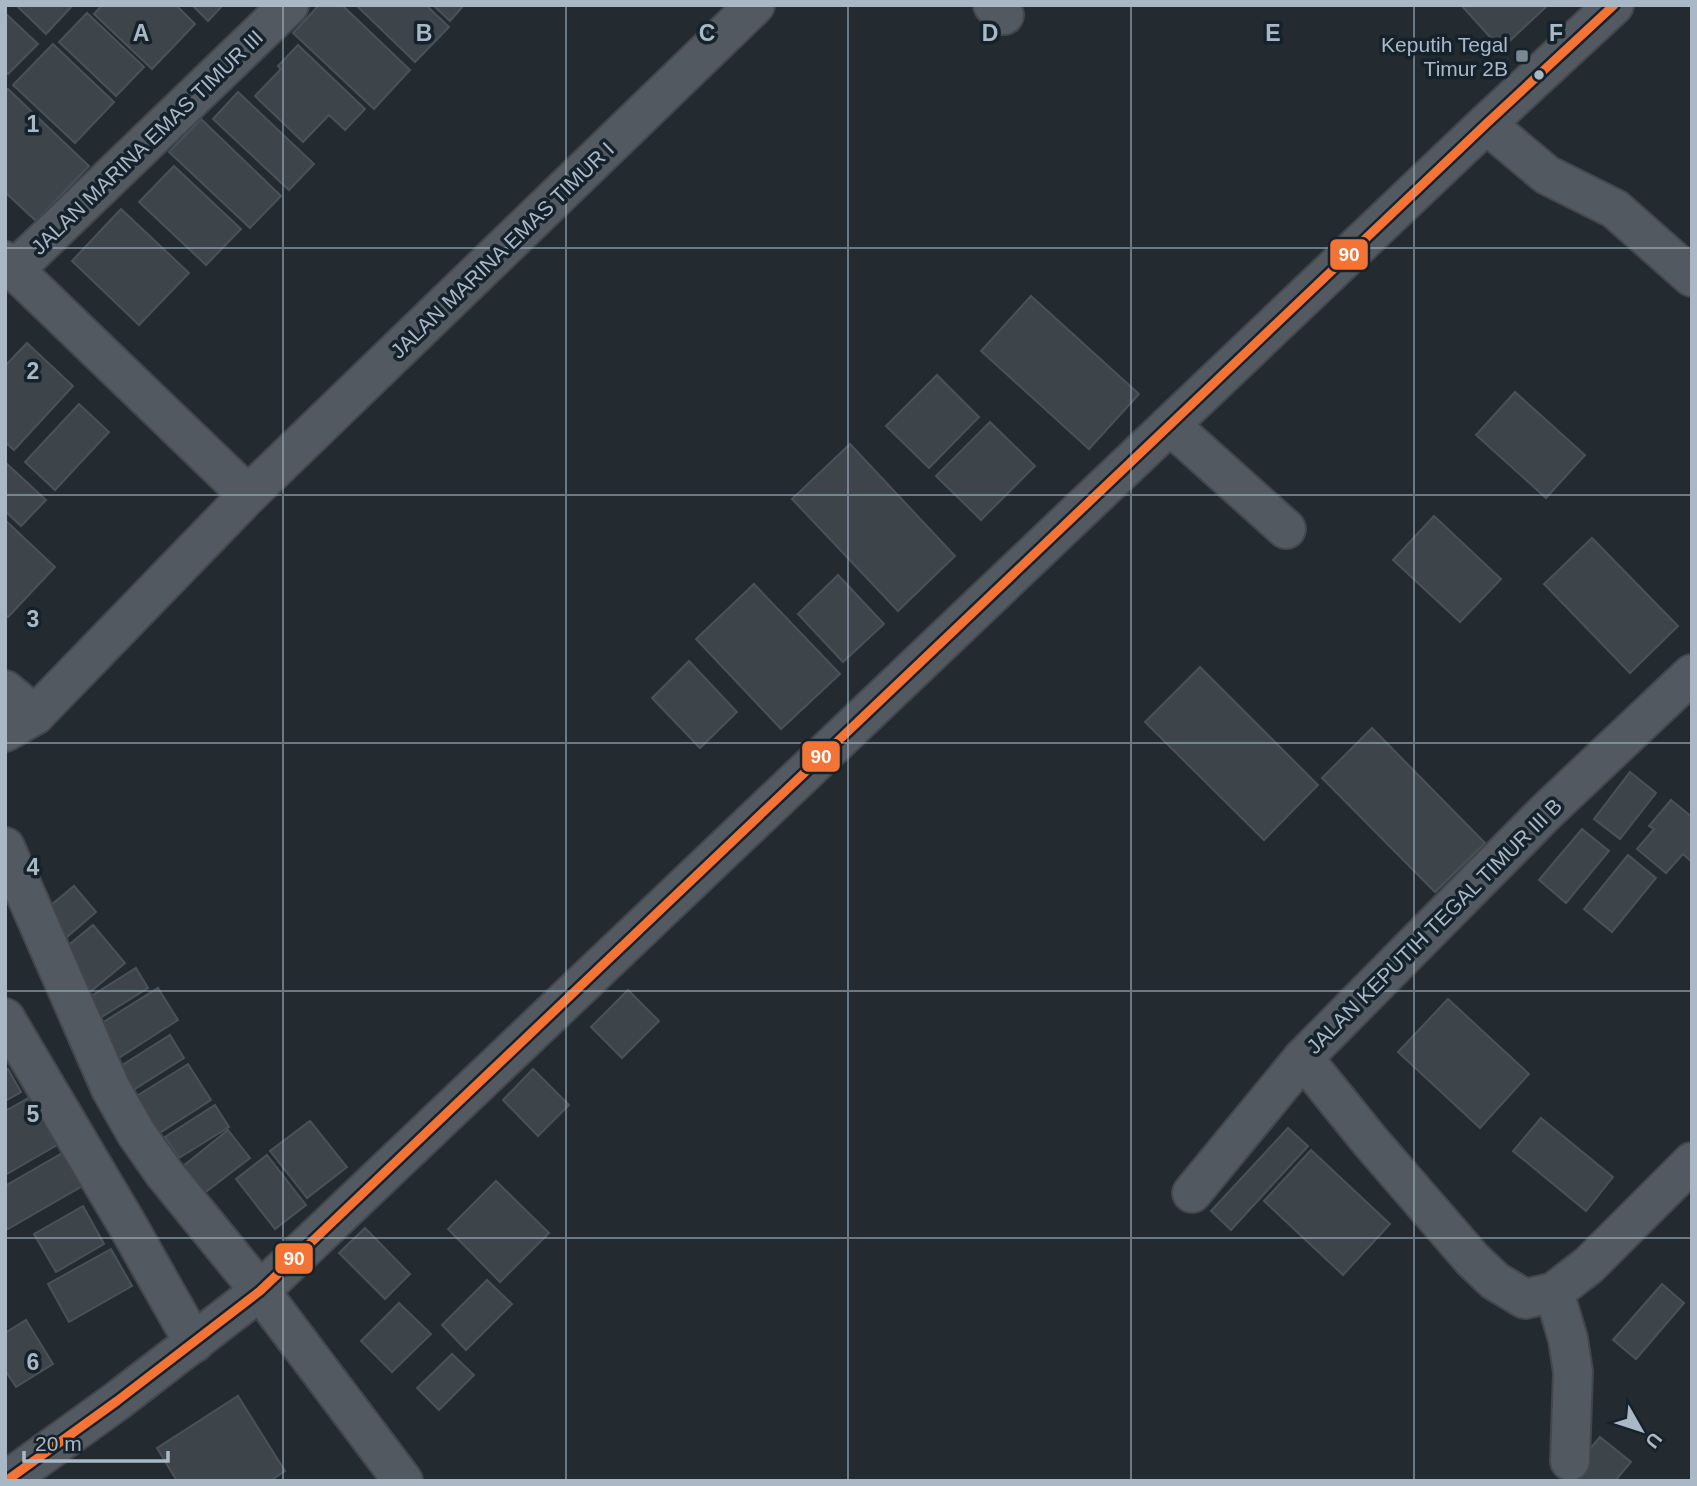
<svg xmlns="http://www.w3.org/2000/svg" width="1697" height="1486" font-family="Helvetica,sans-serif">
<rect width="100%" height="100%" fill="#232b31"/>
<g fill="#3d444a" stroke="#4a5259" stroke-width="2">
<path d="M16 5H73L46 34Z"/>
<path d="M102 5H176L195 24 152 69 94 14Z"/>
<path d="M192 5H223L208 21Z"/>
<path d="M319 5H342L410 70 374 109 293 33Z"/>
<path d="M356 5H426L449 27 415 62Z"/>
<path d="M433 5H464L450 21Z"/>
<path d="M1461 5H1548L1501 49Z"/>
<path d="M5 13 38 44 8 74 5 71Z"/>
<path d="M87 13 144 67 116 96 59 42Z"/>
<path d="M53 44 114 102 75 143 13 85Z"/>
<path d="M298 45 365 109 345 130 329 115 303 142 255 96 281 69 278 66Z"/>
<path d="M8 89 89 166 36 221 5 192V93Z"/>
<path d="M238 92 314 164 289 190 213 119Z"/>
<path d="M201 119 281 196 250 228 169 152Z"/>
<path d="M174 166 241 229 206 265 139 202Z"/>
<path d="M121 209 189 273 139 325 72 261Z"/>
<path d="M1031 296 1139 394 1089 449 981 351Z"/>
<path d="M27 343 73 386 14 450 5 442V366Z"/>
<path d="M937 375 979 417 929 468 886 426Z"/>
<path d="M1515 392 1585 455 1546 498 1476 435Z"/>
<path d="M79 404 109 432 55 490 25 462Z"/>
<path d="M990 422 1035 466 981 520 936 476Z"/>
<path d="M850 444 955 556 898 611 792 499Z"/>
<path d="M6 463 46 500 21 526 5 511Z"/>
<path d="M1434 516 1501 579 1460 622 1393 560Z"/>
<path d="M5 520 55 567 8 617 5 614Z"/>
<path d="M1592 538 1678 626 1630 673 1544 584Z"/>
<path d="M838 575 884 624 843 662 798 614Z"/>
<path d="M754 584 840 674 781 729 696 639Z"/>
<path d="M689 661 737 712 700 748 652 698Z"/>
<path d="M1200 667 1318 785 1264 840 1145 722Z"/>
<path d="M1372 728 1485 843 1435 892 1322 778Z"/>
<path d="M1630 772 1656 793 1620 839 1594 819Z"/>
<path d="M1671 800 1692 817V862L1683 854 1666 873 1637 849 1654 829 1649 826Z"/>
<path d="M1582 829 1609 851 1566 903 1539 880Z"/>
<path d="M1628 855 1656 878 1612 932 1584 909Z"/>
<path d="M74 886 96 912 60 943 38 916Z"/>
<path d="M93 925 125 963 90 992 59 953Z"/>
<path d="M136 968 148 988 100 1018 88 998Z"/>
<path d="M158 988 178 1020 117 1059 97 1026Z"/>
<path d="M628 990 659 1021 622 1058 591 1027Z"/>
<path d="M1448 999 1529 1074 1480 1128 1398 1052Z"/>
<path d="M170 1035 184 1058 130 1092 116 1069Z"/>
<path d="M188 1064 211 1100 158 1134 135 1097Z"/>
<path d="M8 1069 21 1092 5 1101V1070Z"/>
<path d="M533 1069 569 1105 538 1136 503 1100Z"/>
<path d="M32 1096 59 1144 5 1175V1111Z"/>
<path d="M215 1105 229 1127 179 1158 165 1137Z"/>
<path d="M1541 1118 1613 1177 1586 1211 1513 1151Z"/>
<path d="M310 1121 347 1167 307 1198 270 1151Z"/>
<path d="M1288 1128 1308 1146 1231 1230 1211 1211Z"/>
<path d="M228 1130 250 1158 203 1194 182 1167Z"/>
<path d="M1311 1150 1390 1224 1343 1275 1264 1201Z"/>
<path d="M66 1151 84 1185 8 1229 5 1225V1186Z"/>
<path d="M267 1155 306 1205 275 1229 236 1179Z"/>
<path d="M496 1181 549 1233 500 1282 448 1229Z"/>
<path d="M83 1206 104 1244 56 1272 34 1234Z"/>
<path d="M365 1228 410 1274 385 1299 339 1253Z"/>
<path d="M111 1249 132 1286 69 1322 48 1284Z"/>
<path d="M487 1280 512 1304 466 1350 442 1325Z"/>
<path d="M1662 1284 1684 1303 1636 1359 1613 1340Z"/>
<path d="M399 1303 431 1334 392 1372 361 1341Z"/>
<path d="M26 1320 53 1364 16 1387 5 1370V1333Z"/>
<path d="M452 1354 474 1375 439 1410 417 1388Z"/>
<path d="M238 1396 285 1471 270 1481H177L157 1448Z"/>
<path d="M1600 1437 1631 1462 1615 1481H1563Z"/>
</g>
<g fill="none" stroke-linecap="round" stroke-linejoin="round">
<defs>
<g id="minor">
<path d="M993 5 1004 15"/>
<path d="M1486 124 1547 175 1615 209 1692 277"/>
<path d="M5 261 248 495"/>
<path d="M14 270 289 5"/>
<path d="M1170 425 1286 529"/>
<path d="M5 690 35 715"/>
<path d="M5 732 35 715 248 495 755 5"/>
<path d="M5 847 111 1089 136 1133 164 1173 260 1291 403 1481"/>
<path d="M5 1018 128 1226 194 1343"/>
<path d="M1303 1058 1370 1141 1472 1259 1495 1281 1525 1299 1554 1292 1589 1265 1692 1162"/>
<path d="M1192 1193 1303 1058 1546 812 1692 674"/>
<path d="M1554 1292 1568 1339 1573 1372 1570 1461"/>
<path d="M6 1481 117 1401 260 1291 1486 124 1614 5"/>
</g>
</defs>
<use href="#minor" stroke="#41474c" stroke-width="42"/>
<use href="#minor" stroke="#525960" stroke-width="38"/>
<defs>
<path id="bus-1" d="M6 1481 117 1401 260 1291 1486 124 1614 5"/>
</defs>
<use href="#bus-1" stroke="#16222b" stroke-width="14"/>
<use href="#bus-1" stroke="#f57335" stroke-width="9"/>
</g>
<path fill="none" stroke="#aab8c5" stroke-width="2" stroke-opacity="0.55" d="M283 5V1481M566 5V1481M848 5V1481M1131 5V1481M1414 5V1481M5 248H1692M5 495H1692M5 743H1692M5 991H1692M5 1238H1692"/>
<rect fill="#7b8791" stroke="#16222b" stroke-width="2.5" x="1515" y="49" width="14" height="14" rx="3.5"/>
<circle fill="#aab8c5" stroke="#16222b" stroke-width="2.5" cx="1539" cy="75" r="6"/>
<g text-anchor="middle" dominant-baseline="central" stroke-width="7" stroke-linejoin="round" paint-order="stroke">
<g font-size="21" fill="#aab8c5" stroke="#16222b" text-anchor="end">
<text x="1508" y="44">Keputih Tegal<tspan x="1508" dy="24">Timur 2B</tspan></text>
</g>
<g font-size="21" fill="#aab8c5" stroke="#16222b">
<text transform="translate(147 142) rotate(-44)">JALAN MARINA EMAS TIMUR III</text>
<text transform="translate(502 250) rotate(-44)">JALAN MARINA EMAS TIMUR I</text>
<text transform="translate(1434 926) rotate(-45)">JALAN KEPUTIH TEGAL TIMUR III B</text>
</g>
</g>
<g font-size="23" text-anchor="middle" font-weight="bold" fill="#aab8c5" stroke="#16222b" stroke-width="7" stroke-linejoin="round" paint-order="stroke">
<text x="141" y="41">A</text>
<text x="424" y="41">B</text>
<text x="707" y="41">C</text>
<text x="990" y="41">D</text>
<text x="1273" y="41">E</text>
<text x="1556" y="41">F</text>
<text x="33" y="132">1</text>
<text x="33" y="379">2</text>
<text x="33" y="627">3</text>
<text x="33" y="875">4</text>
<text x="33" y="1122">5</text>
<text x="33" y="1370">6</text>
</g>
<g stroke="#16222b" stroke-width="2.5">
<rect x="1329" y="238" width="40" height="33" rx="7" fill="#f57335"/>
<rect x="801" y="740" width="40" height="33" rx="7" fill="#f57335"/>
<rect x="274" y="1242" width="40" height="33" rx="7" fill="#f57335"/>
</g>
<g font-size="19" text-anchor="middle" font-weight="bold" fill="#fff">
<text x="1349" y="261">90</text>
<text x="821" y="763">90</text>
<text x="294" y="1265">90</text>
</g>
<rect width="1697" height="1486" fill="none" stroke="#aab8c5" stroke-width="14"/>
<g transform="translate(1641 1430) rotate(129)" stroke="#16222b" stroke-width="5" paint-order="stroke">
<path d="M0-5L12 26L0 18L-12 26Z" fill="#aab8c5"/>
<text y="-10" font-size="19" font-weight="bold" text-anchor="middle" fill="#aab8c5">U</text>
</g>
<path d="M24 1451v10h144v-10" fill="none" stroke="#aab8c5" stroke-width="3.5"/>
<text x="35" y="1451" font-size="21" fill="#aab8c5" stroke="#16222b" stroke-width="5" paint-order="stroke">20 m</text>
</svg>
